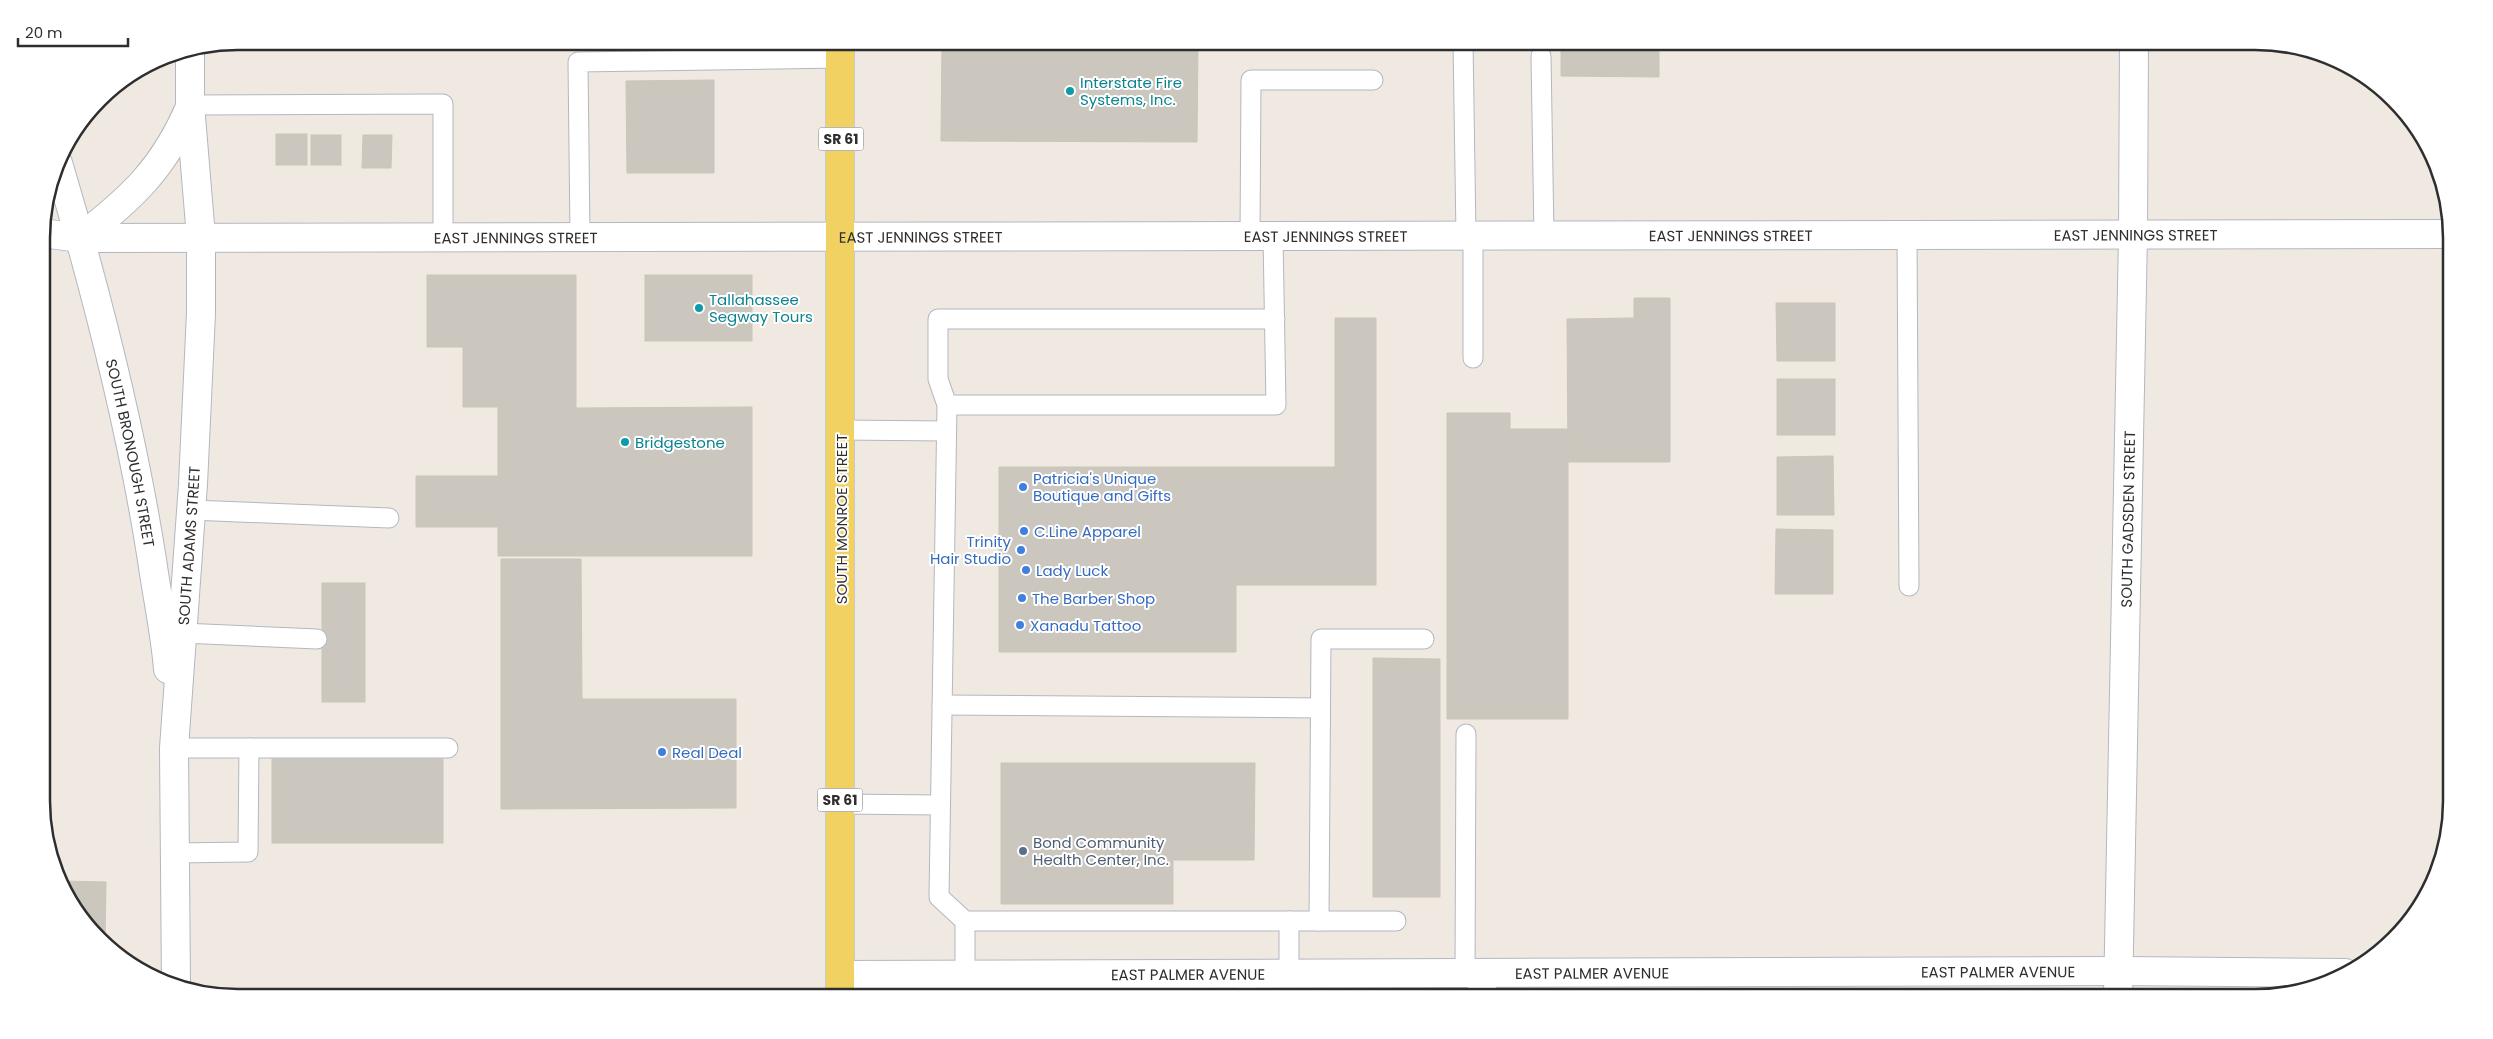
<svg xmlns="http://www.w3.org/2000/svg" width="2493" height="1039" font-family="Poppins,sans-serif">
<rect width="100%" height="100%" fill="#efe9e1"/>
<path fill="#75cff0" d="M2447 374H2451V440H2446Z"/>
<g fill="#cbc7bf" stroke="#cbc5ba">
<path d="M942 41H1198L1197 142 941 141Z"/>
<path d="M1561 41H1659V77L1561 76Z"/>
<path d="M714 80V173H627L626 81Z"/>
<rect x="276" y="134" width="31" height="31"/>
<rect x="311" y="135" width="30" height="30"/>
<path d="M363 135H392L391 168H362Z"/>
<path d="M427 275H576V408L752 407V556H498V527H416V476H498V407H463V347H427Z"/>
<rect x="645" y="275" width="107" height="66"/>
<path d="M1634 298H1670V462H1568L1567 319 1634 318Z"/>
<path d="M1776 303H1835V361H1777Z"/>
<path d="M1335 318H1376V585H1236V652H999V467H1335Z"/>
<rect x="1777" y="379" width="58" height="56"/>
<path d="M1447 413H1510V429H1568V719H1447Z"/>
<path d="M1833 456 1834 515H1777V457Z"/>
<path d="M1776 529 1833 530V594H1775Z"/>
<path d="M46 543V606H43L42 544Z"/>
<path d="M501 559H581L582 699H736V808L501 809Z"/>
<rect x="322" y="583" width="43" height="119"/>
<path d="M1373 658 1440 659V897H1373Z"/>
<rect x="272" y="759" width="171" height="84"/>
<path d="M1001 763H1255L1254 860H1173V904H1001Z"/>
<path d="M59 881 106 882 105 944 82 921Z"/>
</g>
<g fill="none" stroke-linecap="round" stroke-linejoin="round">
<defs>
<g id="lane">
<path d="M1463 41 1466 236"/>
<path d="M1541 56 1544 236"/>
<path d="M190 105 443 104V237"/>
<path d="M1907 235 1909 586"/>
<path d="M1250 236 1251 80H1373"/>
<path d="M1473 236V358"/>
<path d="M580 237 578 62 840 58"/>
<path d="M1275 319H938V379L947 405 939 897 965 921H1396"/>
<path d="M947 405H1276L1273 236"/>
<path d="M841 430 946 431"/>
<path d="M191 510 389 518"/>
<path d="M182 633 317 639"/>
<path d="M942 705 1320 708"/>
<path d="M174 748H448"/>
<path d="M840 804 940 805"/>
<path d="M175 853 248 852 249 748"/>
<path d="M965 921V974"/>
<path d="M1289 921V974"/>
<path d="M1319 921 1321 639H1424"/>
<path d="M1246 974 1247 998"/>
<path d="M1465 974 1466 734"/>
<path d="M1015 998V974"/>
</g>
<g id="street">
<path id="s1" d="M42 233 80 238 2450 234"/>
<path id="s2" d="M2118 997 2133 235 2134 41"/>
<path d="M1482 998V974"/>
</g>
<g id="secondary">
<path id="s3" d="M58 163C97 294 131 426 152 560 157 596 165 632 168 669"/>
<path d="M80 238C132 198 164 168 190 107"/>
<path id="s4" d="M840 975 2119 971 2345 973"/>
<path id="s5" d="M176 986 174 748 193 484 201 313V237L190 105V51"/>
</g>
<path id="primary" d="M840 998V41"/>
</defs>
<use href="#lane" stroke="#b4b7c1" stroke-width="21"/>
<use href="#street" stroke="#b4b7c1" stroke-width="30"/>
<use href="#secondary" stroke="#b4b7c1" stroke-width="30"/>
<use href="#primary" stroke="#c9c9c9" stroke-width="30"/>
<use href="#lane" stroke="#fff" stroke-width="19"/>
<use href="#street" stroke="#fff" stroke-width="28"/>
<use href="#secondary" stroke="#fff" stroke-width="28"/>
<use href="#primary" stroke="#f2d163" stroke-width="28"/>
</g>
<g fill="#0f9aa8" stroke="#fff" stroke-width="2">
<circle cx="1070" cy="91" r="5"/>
<circle cx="699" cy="308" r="5"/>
<circle cx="625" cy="442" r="5"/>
</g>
<g fill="#3f7fe0" stroke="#fff" stroke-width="2">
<circle cx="1023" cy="487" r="5"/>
<circle cx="1024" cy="531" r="5"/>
<circle cx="1021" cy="550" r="5"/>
<circle cx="1026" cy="570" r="5"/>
<circle cx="1022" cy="598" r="5"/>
<circle cx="1020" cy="625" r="5"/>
<circle cx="662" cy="752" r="5"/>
</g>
<circle fill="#5c6f8a" stroke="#fff" stroke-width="2" cx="1023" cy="851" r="5"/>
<g text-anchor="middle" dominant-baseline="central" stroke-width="4" stroke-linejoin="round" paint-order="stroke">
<g fill="#fff" stroke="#6d6d6d" stroke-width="1">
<rect x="818.5" y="127.5" width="45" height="23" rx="4"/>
<rect x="817.5" y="788.5" width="45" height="23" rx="4"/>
</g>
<g font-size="14" font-weight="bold" fill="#2e2e2e">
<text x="841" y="139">SR 61</text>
<text x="840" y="800">SR 61</text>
</g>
<g font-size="15" fill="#0d838f" stroke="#fff" text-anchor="start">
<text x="1080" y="82">Interstate Fire<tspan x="1080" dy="17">Systems, Inc.</tspan></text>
<text x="709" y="299">Tallahassee<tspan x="709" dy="17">Segway Tours</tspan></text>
<text x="635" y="442">Bridgestone</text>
</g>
<g font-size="15" fill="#2e2e2e" stroke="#fff">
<text stroke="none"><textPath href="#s1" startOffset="1689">EAST JENNINGS STREET</textPath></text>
<text stroke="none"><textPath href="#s1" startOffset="2094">EAST JENNINGS STREET</textPath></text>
<text stroke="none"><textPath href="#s1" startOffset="879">EAST JENNINGS STREET</textPath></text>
<text stroke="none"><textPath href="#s1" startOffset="1284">EAST JENNINGS STREET</textPath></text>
<text stroke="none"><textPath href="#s1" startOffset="474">EAST JENNINGS STREET</textPath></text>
<text stroke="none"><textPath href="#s3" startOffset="299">SOUTH BRONOUGH STREET</textPath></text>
<text transform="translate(841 519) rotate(-90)">SOUTH MONROE STREET</text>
<text stroke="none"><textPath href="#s2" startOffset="478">SOUTH GADSDEN STREET</textPath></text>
<text stroke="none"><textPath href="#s5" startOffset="441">SOUTH ADAMS STREET</textPath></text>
<text stroke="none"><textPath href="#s4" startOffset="1158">EAST PALMER AVENUE</textPath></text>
<text stroke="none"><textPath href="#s4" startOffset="752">EAST PALMER AVENUE</textPath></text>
<text stroke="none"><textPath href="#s4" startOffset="348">EAST PALMER AVENUE</textPath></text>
</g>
<g font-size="15" fill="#366cbe" stroke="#fff" text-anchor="start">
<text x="1033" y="478">Patricia's Unique<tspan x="1033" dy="17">Boutique and Gifts</tspan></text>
<text x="1034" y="531">C.Line Apparel</text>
<text x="1011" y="541" text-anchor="end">Trinity<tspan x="1011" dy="17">Hair Studio</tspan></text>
<text x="1036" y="570">Lady Luck</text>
<text x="1032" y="598">The Barber Shop</text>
<text x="1030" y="625">Xanadu Tattoo</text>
<text x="672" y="752">Real Deal</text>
</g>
<g font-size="15" fill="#4e5e75" stroke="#fff" text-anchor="start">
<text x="1033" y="842">Bond Community<tspan x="1033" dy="17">Health Center, Inc.</tspan></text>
</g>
</g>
<path d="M0 0H2493V1039H0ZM238 50H2255A188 188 0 0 1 2443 238V801A188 188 0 0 1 2255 989H238A188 188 0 0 1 50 801V238A188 188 0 0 1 238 50Z" fill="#fff" fill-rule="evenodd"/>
<path fill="none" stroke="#2e2e2e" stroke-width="2.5" d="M238 50H2255A188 188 0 0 1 2443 238V801A188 188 0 0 1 2255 989H238A188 188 0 0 1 50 801V238A188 188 0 0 1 238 50Z"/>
<path d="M18 38v8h110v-8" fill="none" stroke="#2e2e2e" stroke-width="2.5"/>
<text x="25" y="38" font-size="15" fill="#2e2e2e" stroke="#ffffff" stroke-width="4" paint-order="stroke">20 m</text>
</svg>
